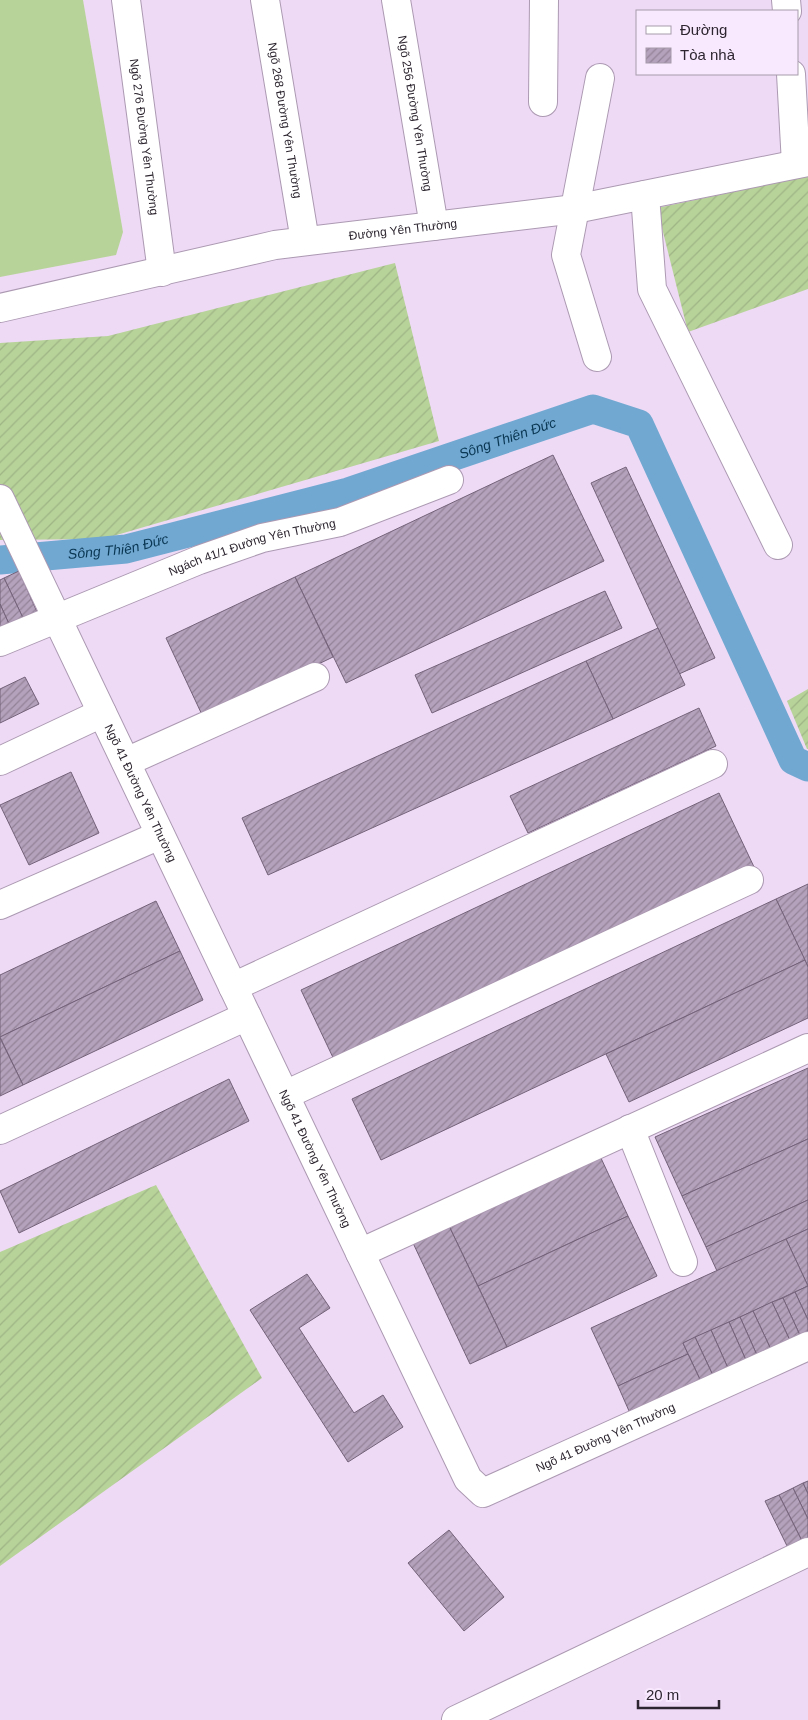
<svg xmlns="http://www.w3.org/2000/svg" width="808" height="1720" font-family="Helvetica,sans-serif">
<defs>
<pattern id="garden-furrows" width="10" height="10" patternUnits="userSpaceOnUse" patternTransform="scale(1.25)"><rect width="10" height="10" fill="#b8d39a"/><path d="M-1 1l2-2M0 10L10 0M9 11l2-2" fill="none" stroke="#9eb585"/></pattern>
<pattern id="building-hatch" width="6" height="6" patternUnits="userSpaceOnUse" patternTransform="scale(1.25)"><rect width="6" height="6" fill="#b4a1bb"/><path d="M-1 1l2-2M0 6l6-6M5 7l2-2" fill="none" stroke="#938398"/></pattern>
</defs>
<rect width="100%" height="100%" fill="#eedaf5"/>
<g fill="url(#garden-furrows)">
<path d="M808 176V289L688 332 657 208Z"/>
<path d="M395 263 439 441 103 539 0 540V343L108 336Z"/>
<path d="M808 689V749H807L787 701Z"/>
<path d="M156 1185 262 1378 0 1566V1252Z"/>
</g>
<path fill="#b8d39a" d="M0 0H83L123 232 116 255 0 277Z"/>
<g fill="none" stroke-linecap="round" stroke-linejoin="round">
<path stroke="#71a8d1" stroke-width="29" id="s1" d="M0 560 126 549 348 492 593 409 639 424 793 760 808 767"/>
</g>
<g fill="url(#building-hatch)" stroke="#736279">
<path d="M553 455 604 561 346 683 295 577Z"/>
<path d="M626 467 715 658 679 674 591 483Z"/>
<path d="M19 571 37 612 23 618 4 578Z"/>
<path d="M295 577 333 657 204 719 166 638Z"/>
<path d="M4 578 23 618 9 624 0 604V580Z"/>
<path d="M605 591 622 628 432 713 415 675Z"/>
<path d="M0 604 9 624 0 628Z"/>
<path d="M658 628 685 685 613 719 586 661Z"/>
<path d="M586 661 613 719 268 875 242 818Z"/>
<path d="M25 677 39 704 0 723V689Z"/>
<path d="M699 708 716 746 528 833 510 796Z"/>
<path d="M71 772 99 833 29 865 0 805Z"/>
<path d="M719 793 755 869 337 1066 301 990Z"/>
<path d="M808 884V967L776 899Z"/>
<path d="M776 899 805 960 381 1160 352 1099Z"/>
<path d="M156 901 180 951 0 1037V975Z"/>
<path d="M180 951 203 1000 23 1085 0 1037Z"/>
<path d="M805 960 808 967V1018L629 1102 606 1054Z"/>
<path d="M0 1038 23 1085 0 1096Z"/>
<path d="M808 1068V1139L682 1196 655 1137Z"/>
<path d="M229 1079 249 1121 19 1233 0 1191Z"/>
<path d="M808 1139V1200L706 1247 682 1196Z"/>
<path d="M600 1156 628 1216 478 1286 449 1226Z"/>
<path d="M808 1200V1229L717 1271 706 1247Z"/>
<path d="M628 1216 657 1276 507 1347 478 1286Z"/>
<path d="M449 1226 507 1347 470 1364 413 1243Z"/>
<path d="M808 1229V1286L786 1239Z"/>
<path d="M786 1239 808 1286 683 1343 688 1354 618 1386 591 1328Z"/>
<path d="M307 1274 330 1308 299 1328 354 1413 383 1395 403 1427 348 1462 250 1310Z"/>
<path d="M808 1286V1320L795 1292Z"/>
<path d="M795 1292 808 1320V1340L803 1342 783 1298Z"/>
<path d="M783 1298 803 1342 793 1347 772 1302Z"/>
<path d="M772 1302 793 1347 774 1356 753 1311Z"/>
<path d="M753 1311 774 1356 760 1362 740 1317Z"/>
<path d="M740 1317 760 1362 749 1367 729 1322Z"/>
<path d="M729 1322 749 1367 731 1375 711 1330Z"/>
<path d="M711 1330 731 1375 716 1382 695 1337Z"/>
<path d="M695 1337 716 1382 704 1388 683 1343Z"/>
<path d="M688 1354 704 1388 633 1420 618 1386Z"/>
<path d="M808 1481V1494L803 1483Z"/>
<path d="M803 1483 808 1494V1519L793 1488Z"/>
<path d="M793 1488 808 1519V1543L804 1545 779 1495Z"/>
<path d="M779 1495 804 1545 790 1552 765 1501Z"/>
<path d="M449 1530 504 1597 464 1631 408 1563Z"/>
</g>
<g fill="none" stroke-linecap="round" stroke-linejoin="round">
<defs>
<g id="minor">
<path id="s2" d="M126 0 162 272"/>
<path id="s3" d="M265 0 305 241"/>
<path id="s4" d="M396 0 434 226"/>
<path d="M786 0 787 11"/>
<path d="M791 74 796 164"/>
<path d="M543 102 544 0"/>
<path d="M645 195 652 289 778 545"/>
<path d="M597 357 566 255 600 78"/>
<path id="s5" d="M0 499 468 1479 483 1493 808 1346"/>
<path id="s6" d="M0 642 199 560 262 538 340 522 449 480"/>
<path d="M0 761 102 713"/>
<path d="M126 762 315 677"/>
<path d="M0 905 160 835"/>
<path d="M233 987 713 764"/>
<path d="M285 1095 749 880"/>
<path d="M630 1129 683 1262"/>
<path d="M0 1130 247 1016"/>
<path d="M360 1253 808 1048"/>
<path d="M456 1720 808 1552"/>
</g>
<g id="major">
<path id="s7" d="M0 308 275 245 575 209 808 162"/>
</g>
</defs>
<use href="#minor" stroke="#ac99b2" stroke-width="30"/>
<use href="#major" stroke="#ac99b2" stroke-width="30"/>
<use href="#minor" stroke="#fff" stroke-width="28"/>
<use href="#major" stroke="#fff" stroke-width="28"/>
</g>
<g text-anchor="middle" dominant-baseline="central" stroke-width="4" stroke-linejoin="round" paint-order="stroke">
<g font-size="12" fill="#2d2630" stroke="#f9e9fe">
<text stroke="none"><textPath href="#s4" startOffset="115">Ngõ 256 Đường Yên Thường</textPath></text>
<text stroke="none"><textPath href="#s3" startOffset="122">Ngõ 268 Đường Yên Thường</textPath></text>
<text stroke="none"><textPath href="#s2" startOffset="138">Ngõ 276 Đường Yên Thường</textPath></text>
<text stroke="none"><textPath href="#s7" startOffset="411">Đường Yên Thường</textPath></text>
<text stroke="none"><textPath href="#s6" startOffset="270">Ngách 41/1 Đường Yên Thường</textPath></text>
<text stroke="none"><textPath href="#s5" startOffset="326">Ngõ 41 Đường Yên Thường</textPath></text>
<text stroke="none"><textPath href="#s5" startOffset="731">Ngõ 41 Đường Yên Thường</textPath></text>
<text stroke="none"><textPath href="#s5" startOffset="1241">Ngõ 41 Đường Yên Thường</textPath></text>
</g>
<g font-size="14" font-style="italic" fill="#0a3753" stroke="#f9e9fe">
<text stroke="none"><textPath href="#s1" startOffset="524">Sông Thiên Đức</textPath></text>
<text stroke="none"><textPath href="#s1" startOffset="119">Sông Thiên Đức</textPath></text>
</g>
</g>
<rect x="636" y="10" width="162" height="65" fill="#f9e9fe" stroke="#a79bac"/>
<rect x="646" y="26" width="25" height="8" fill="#ffffff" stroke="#a79bac"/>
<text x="680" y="35" font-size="15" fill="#2d2630">Đường</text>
<rect x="646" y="48" width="25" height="15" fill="url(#building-hatch)" stroke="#a79bac"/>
<text x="680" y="60" font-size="15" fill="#2d2630">Tòa nhà</text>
<path d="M638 1700v8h81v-8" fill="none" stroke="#2d2630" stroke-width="2.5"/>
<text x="646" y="1700" font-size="15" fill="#2d2630" stroke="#f9e9fe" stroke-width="4" paint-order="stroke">20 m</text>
</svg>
